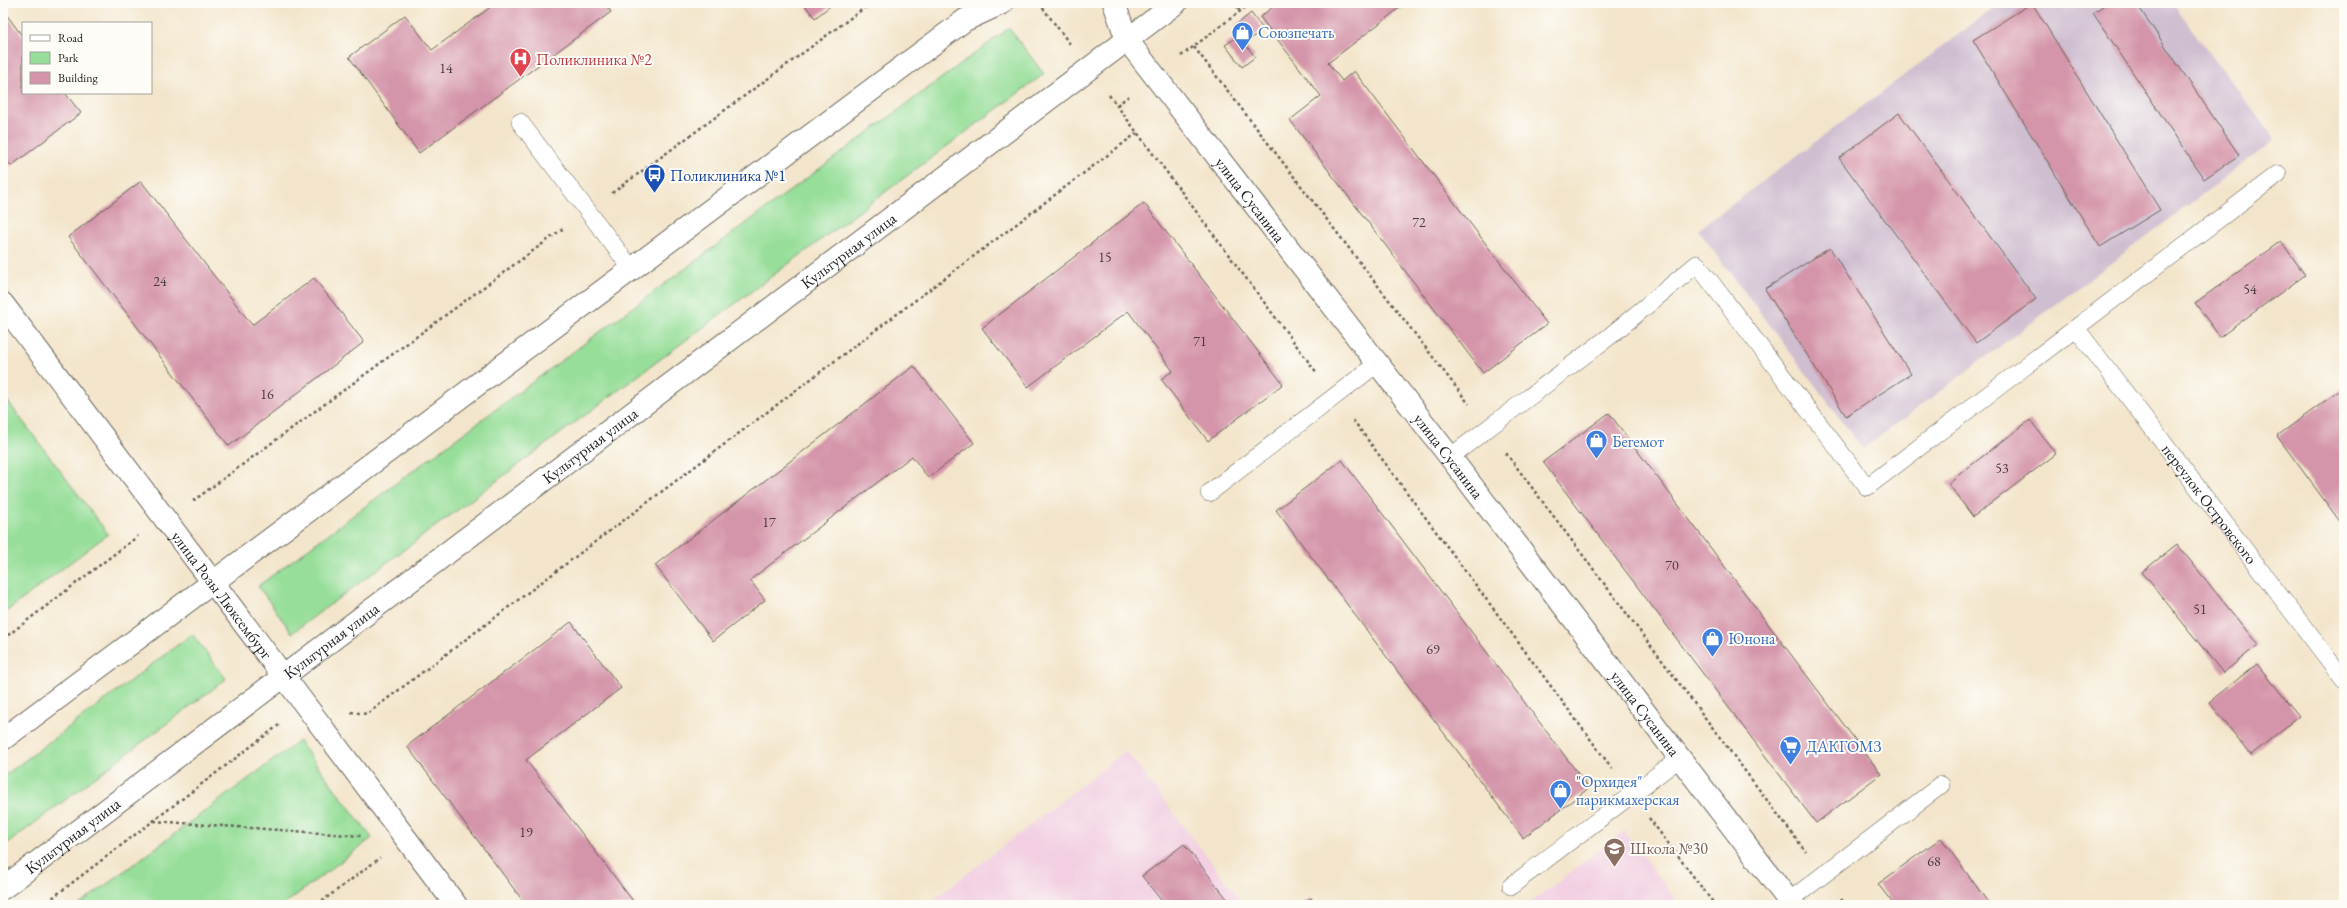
<svg xmlns="http://www.w3.org/2000/svg" width="2347" height="908" font-family="'EB Garamond',serif">
<rect width="100%" height="100%" fill="#fdfcf7"/>
<filter id="ink" filterUnits="userSpaceOnUse"><feTurbulence type="fractalNoise" baseFrequency=".025" numOctaves="2"/><feDisplacementMap in="SourceGraphic" scale="8" xChannelSelector="R" yChannelSelector="G"/><feConvolveMatrix kernelMatrix="1 2 1 2 8 2 1 2 1" color-interpolation-filters="sRGB"/></filter>
<filter id="wash" filterUnits="userSpaceOnUse"><feTurbulence type="fractalNoise" baseFrequency=".012" numOctaves="4" result="noise"/><feDisplacementMap in="SourceGraphic" scale="16" xChannelSelector="R" yChannelSelector="G"/><feGaussianBlur stdDeviation="0.9" result="paint"/><feColorMatrix in="noise" values="0 0 0 0 0 0 0 0 0 0 0 0 0 0 0 0 0 1.4 0 .05"/><feComposite in="paint" operator="in"/></filter>
<g filter="url(#wash)">
<rect width="100%" height="100%" fill="#f3e5cb"/>
<g fill="#f2cfe2">
<path d="M1126 751 1244 905H927Z"/>
<path d="M1624 831 1680 905H1528Z"/>
</g>
<path fill="#cfbdd0" d="M2000 3H2172L2275 140 1863 449 1698 230Z"/>
<g fill="#96de99" stroke="#597d5a">
<path d="M1009 28 1044 74 292 633 258 586Z"/>
<path d="M3 395 108 534 3 614Z"/>
<path d="M192 634 226 679 3 847V777Z"/>
<path d="M299 741 372 838 283 905H79Z"/>
</g>
<g id="blocks">
<g fill="#d494a9">
<path d="M496 3H604L611 12 419 153 349 57 405 15 432 50Z"/>
<path d="M803 3H834L815 18Z"/>
<path d="M1278 3H1406L1328 63 1342 81 1354 71 1547 324 1483 373 1290 120 1321 96 1260 17Z"/>
<path d="M2032 3 2160 210 2100 247 1973 40Z"/>
<path d="M2107 3H2136L2239 155 2204 179 2093 13Z"/>
<path d="M3 10 23 37V93H65L81 113 11 166 3 156Z"/>
<path d="M1251 13 1263 29 1247 42 1235 26Z"/>
<path d="M1239 36 1255 57 1242 67 1225 45Z"/>
<path d="M1899 113 2036 299 1976 343 1839 158Z"/>
<path d="M141 181 252 325 314 278 364 342 229 446 68 237Z"/>
<path d="M1144 203 1283 384 1208 441 1161 379 1173 371 1128 311 1028 387 982 328Z"/>
<path d="M2281 241 2305 275 2220 337 2195 303Z"/>
<path d="M1830 248 1911 374 1846 416 1765 289Z"/>
<path d="M914 366 974 443 928 478 912 456 750 580 765 600 713 641 655 565Z"/>
<path d="M2343 388 2344 389V527L2277 436Z"/>
<path d="M1609 413 1881 774 1816 823 1543 462Z"/>
<path d="M2030 420 2056 454 1973 517 1948 483Z"/>
<path d="M1342 460 1589 788 1523 838 1276 510Z"/>
<path d="M2177 544 2258 645 2223 673 2142 572Z"/>
<path d="M571 622 621 688 526 760 636 905H526L407 746Z"/>
<path d="M2257 664 2299 716 2251 755 2209 702Z"/>
<path d="M1941 838 1990 905H1894L1878 884Z"/>
<path d="M1184 844 1232 905H1165L1142 876Z"/>
<path d="M1311 898 1316 905H1301Z"/>
</g>
</g>
</g>
<g filter="url(#ink)">
<use href="#blocks" fill-opacity="0" stroke="#676259" stroke-width="1"/>
<g fill="none" stroke-linecap="round" stroke-linejoin="round">
<defs>
<g id="lane">
<path d="M520 122 631 268"/>
<path id="s1" d="M2076 328 2344 680"/>
<path d="M1450 457 1610 336 1697 264 1867 487 2278 174"/>
<path d="M1209 493 1378 363"/>
<path d="M1511 886 1680 758"/>
<path d="M1789 901 1941 785"/>
</g>
<g id="street">
<path id="s2" d="M1114 3 1127 40 1450 457 1792 905"/>
<path id="s3" d="M3 304 456 905"/>
<path d="M3 739 965 20 1002 3"/>
<path id="s4" d="M3 888 1176 3"/>
</g>
</defs>
<use href="#lane" stroke="#676259" stroke-width="18"/>
<use href="#street" stroke="#676259" stroke-width="24"/>
<g stroke="#676259" stroke-width="2.5" stroke-dasharray="3 3" stroke-linecap="butt">
<path d="M1039 3 1070 44"/>
<path d="M1234 3 1240 11"/>
<path d="M1194 47 1469 404"/>
<path d="M1181 56 1251 3"/>
<path d="M1109 95 1317 373"/>
<path d="M1117 105 1129 96"/>
<path d="M612 193 871 3"/>
<path d="M1353 420 1614 771"/>
<path d="M1506 453 1806 852"/>
<path d="M193 501 564 228"/>
<path d="M3 639 138 536"/>
<path d="M351 712 367 714 1137 133"/>
<path d="M1649 818 1715 905"/>
<path d="M154 821 362 836"/>
<path d="M1841 899 1846 905"/>
<path d="M43 905 279 725"/>
<path d="M317 905 380 858"/>
</g>
<use href="#lane" stroke="#fff" stroke-width="17"/>
<use href="#street" stroke="#fff" stroke-width="22"/>
</g>
</g>
<defs>
<symbol id="shop-pin" viewBox="-11 -11 22 30"><path d="M0 17L-7.5 6A9.5 9.5 0 1 1 7.5 6Z" fill="#3f7fe0" stroke="#fdfcf7"/><path d="M-5-2.5h2.3a2.7 3.5 0 0 1 5.4 0H5L5.5 6h-11ZM-1.5-2.5h3a1.5 2.3 0 0 0-3 0Z" fill="#fff"/></symbol>
<symbol id="hospital-pin" viewBox="-11 -11 22 30"><path d="M0 17L-7.5 6A9.5 9.5 0 1 1 7.5 6Z" fill="#e0444e" stroke="#fdfcf7"/><path d="M-5-5h3v3.5h4V-5h3V5h-3V1.5h-4V5h-3Z" fill="#fff"/></symbol>
<symbol id="bus-pin" viewBox="-11 -11 22 30"><path d="M0 17L-7.5 6A9.5 9.5 0 1 1 7.5 6Z" fill="#1a4fb4" stroke="#fdfcf7"/><path d="M-5-6H5V4H4V6H2V4H-2V6H-4V4H-5ZM-3.5-4V0h7V-4ZM-3.5 1.2v1.5H-2V1.2ZM2 1.2v1.5H3.5V1.2Z" fill="#fff"/></symbol>
<symbol id="supermarket-pin" viewBox="-11 -11 22 30"><path d="M0 17L-7.5 6A9.5 9.5 0 1 1 7.5 6Z" fill="#3f7fe0" stroke="#fdfcf7"/><path d="M-6-5.5h2.5l.6 2H6L4.5 2H-2.5L-4.4-4H-6ZM-1.5 3.2a1.3 1.3 0 1 0 .1 0ZM3 3.2a1.3 1.3 0 1 0 .1 0Z" fill="#fff"/></symbol>
<symbol id="school-pin" viewBox="-11 -11 22 30"><path d="M0 17L-7.5 6A9.5 9.5 0 1 1 7.5 6Z" fill="#8d6e63" stroke="#fdfcf7"/><path d="M0-5L7-2L0 1L-7-2ZM-4 1L0 2.5L4 1V4Q0 6-4 4Z" fill="#fff"/></symbol>
</defs>
<g fill-rule="evenodd">
<use href="#shop-pin" x="1230" y="20" width="25" height="34"/>
<use href="#hospital-pin" x="508" y="46" width="25" height="34"/>
<use href="#bus-pin" x="642" y="162" width="25" height="34"/>
<use href="#shop-pin" x="1584" y="428" width="25" height="34"/>
<use href="#shop-pin" x="1700" y="626" width="25" height="34"/>
<use href="#supermarket-pin" x="1778" y="734" width="25" height="34"/>
<use href="#shop-pin" x="1548" y="778" width="25" height="34"/>
<use href="#school-pin" x="1602" y="836" width="25" height="34"/>
</g>
<g text-anchor="middle" dominant-baseline="central" stroke-width="4" stroke-linejoin="round" paint-order="stroke">
<g font-size="14" fill="#4a3a3f">
<text x="446" y="68">14</text>
<text x="1419" y="222">72</text>
<text x="1105" y="257">15</text>
<text x="160" y="281">24</text>
<text x="2250" y="289">54</text>
<text x="1200" y="341">71</text>
<text x="267" y="394">16</text>
<text x="2002" y="468">53</text>
<text x="769" y="522">17</text>
<text x="1672" y="565">70</text>
<text x="2200" y="609">51</text>
<text x="1433" y="649">69</text>
<text x="526" y="832">19</text>
<text x="1934" y="861">68</text>
</g>
<g font-size="16" fill="#366cbe" stroke="#fdfcf7" text-anchor="start">
<text x="1258" y="32">Союзпечать</text>
<text x="1612" y="441">Бегемот</text>
<text x="1728" y="638">Юнона</text>
<text x="1806" y="746">ДАКГОМЗ</text>
<text x="1576" y="781">"Орхидея"<tspan x="1576" dy="18">парикмахерская</tspan></text>
</g>
<g font-size="16" fill="#be3a42" stroke="#fdfcf7" text-anchor="start">
<text x="536" y="59">Поликлиника №2</text>
</g>
<g font-size="16" fill="#164399" stroke="#fdfcf7" text-anchor="start">
<text x="670" y="175">Поликлиника №1</text>
</g>
<g font-size="16" fill="#1c1c1c" stroke="#fdfcf7">
<text stroke="none"><textPath href="#s2" startOffset="241">улица Сусанина</textPath></text>
<text stroke="none"><textPath href="#s4" startOffset="1059">Культурная улица</textPath></text>
<text stroke="none"><textPath href="#s4" startOffset="735">Культурная улица</textPath></text>
<text stroke="none"><textPath href="#s2" startOffset="565">улица Сусанина</textPath></text>
<text stroke="none"><textPath href="#s1" startOffset="221">переулок Островского</textPath></text>
<text stroke="none"><textPath href="#s3" startOffset="364">улица Розы Люксембург</textPath></text>
<text stroke="none"><textPath href="#s4" startOffset="411">Культурная улица</textPath></text>
<text stroke="none"><textPath href="#s2" startOffset="889">улица Сусанина</textPath></text>
<text stroke="none"><textPath href="#s4" startOffset="87">Культурная улица</textPath></text>
</g>
<g font-size="16" fill="#785e54" stroke="#fdfcf7" text-anchor="start">
<text x="1630" y="848">Школа №30</text>
</g>
</g>
<rect width="2347" height="908" fill="none" stroke="#fdfcf7" stroke-width="16"/>
<rect x="22" y="22" width="130" height="72" fill="#fdfcf7" stroke="#a3a29f"/>
<rect x="30" y="35" width="20" height="6" fill="#ffffff" stroke="#a3a29f"/>
<text x="58" y="42" font-size="12" fill="#1c1c1c">Road</text>
<rect x="30" y="52" width="20" height="12" fill="#96de99" stroke="#a3a29f"/>
<text x="58" y="62" font-size="12" fill="#1c1c1c">Park</text>
<rect x="30" y="72" width="20" height="12" fill="#d494a9" stroke="#a3a29f"/>
<text x="58" y="82" font-size="12" fill="#1c1c1c">Building</text>
</svg>
